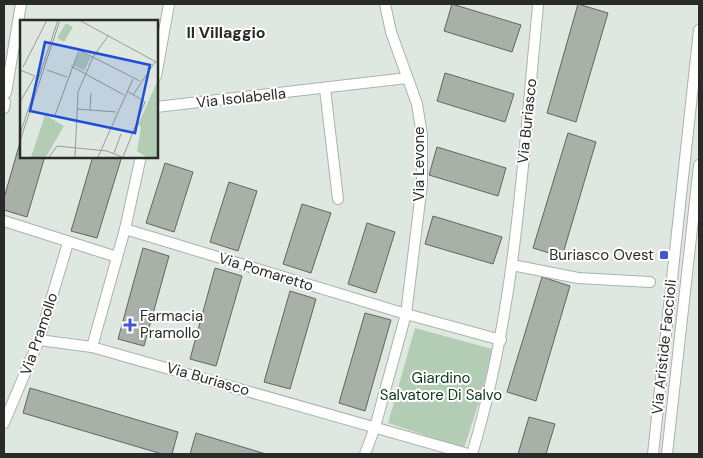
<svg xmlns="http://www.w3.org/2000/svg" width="703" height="458" font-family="'DM Sans',sans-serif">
<rect width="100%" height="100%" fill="#dfe8e0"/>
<path fill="#b3cdb5" d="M415 328 492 349 482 393 464 448 388 423Z"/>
<g fill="#a8b0a8" stroke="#5f6760">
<path d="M452 4 521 25 512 52 444 31Z"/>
<path d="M578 4 608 13 576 122 547 113Z"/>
<path d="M445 73 514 94 505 122 437 101Z"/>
<path d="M568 133 596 142 562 257 533 248Z"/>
<path d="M21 139V156H45L27 217 4 210V198Z"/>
<path d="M437 147 506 168 498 196 429 175Z"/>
<path d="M93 156H122L97 238 71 231Z"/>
<path d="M165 163 193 172 174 232 146 223Z"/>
<path d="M229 182 257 191 238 251 210 242Z"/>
<path d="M302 204 331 213 311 273 283 264Z"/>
<path d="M433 216 502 237 493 264 425 244Z"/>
<path d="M367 223 395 232 376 293 348 284Z"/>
<path d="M143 248 169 256 144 346 118 339Z"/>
<path d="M215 268 242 276 216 366 190 359Z"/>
<path d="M542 277 570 286 536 401 507 392Z"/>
<path d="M290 291 316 299 290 389 264 382Z"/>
<path d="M365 313 391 320 365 411 339 403Z"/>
<path d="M30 388 178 432 172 454H162L23 413Z"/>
<path d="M529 417 555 424 546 454H518Z"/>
<path d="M196 433 266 454H190Z"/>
</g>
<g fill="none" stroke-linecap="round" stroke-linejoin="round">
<defs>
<g id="minor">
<path d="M156 76 169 4"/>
<path d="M325 89 338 199"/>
<path d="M6 93 21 4"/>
<path d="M156 107 407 78"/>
<path d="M4 108 5 102"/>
<path d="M4 221 117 257"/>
<path d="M125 229 406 314 501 340"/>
<path d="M512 265 578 278 650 282"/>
<path d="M39 340 92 347 468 454"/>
<path d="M92 347 125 229 141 156"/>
<path d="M4 423 39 340 68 243"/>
<path d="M365 454 375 427 406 314 422 184V135L417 104 391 32 385 4"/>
<path d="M472 454C516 309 523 157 538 6"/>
<path d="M653 454 699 30"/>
<path d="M667 454 699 165"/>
</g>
</defs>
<use href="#minor" stroke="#aab3ab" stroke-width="12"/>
<use href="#minor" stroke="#fff" stroke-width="10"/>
</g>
<g fill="#4158cb" stroke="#fff" stroke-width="2">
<rect x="659" y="250" width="10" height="10" rx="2.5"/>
<path d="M127.5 317.5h5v5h5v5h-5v5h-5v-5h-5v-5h5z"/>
</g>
<g text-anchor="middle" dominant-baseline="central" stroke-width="4" stroke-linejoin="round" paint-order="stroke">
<g font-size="15" fill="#282b28" stroke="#fff">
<text transform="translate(241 98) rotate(-6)">Via Isolabella</text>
<text transform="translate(527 121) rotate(-84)">Via Buriasco</text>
<text transform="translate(419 164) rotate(-90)">Via Levone</text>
<text transform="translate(266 272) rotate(17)">Via Pomaretto</text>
<text transform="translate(39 334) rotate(-71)">Via Pramollo</text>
<text transform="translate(664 347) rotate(-84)">Via Aristide Faccioli</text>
<text transform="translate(208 379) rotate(16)">Via Buriasco</text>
</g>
<g font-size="15" fill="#282b28" stroke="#fff" text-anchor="end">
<text x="654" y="255">Buriasco Ovest</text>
<text x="140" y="316" text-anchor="start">Farmacia<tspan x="140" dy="17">Pramollo</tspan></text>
</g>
<g font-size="15" fill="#053812" stroke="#fff">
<text x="441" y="378">Giardino<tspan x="441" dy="17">Salvatore Di Salvo</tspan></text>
</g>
<g font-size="16" font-weight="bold" fill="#282b28" stroke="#fff">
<text x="226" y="32">Il Villaggio</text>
</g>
</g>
<g transform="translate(20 20)">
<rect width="138" height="138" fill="#dfe8e0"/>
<path d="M46 3 53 7 44 22 37 18ZM60 31 71 37 64 51 53 45ZM137 62V137H126L117 131 121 107 118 105ZM25 95 44 106 26 137H11Z" fill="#b3cdb5"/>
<path fill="none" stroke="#969c96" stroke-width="1" d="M59 0 138 43M51 46 104 75M3 47 27 0M0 50 15 56 0 82M27 50 47 57M113 75 135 42M57 89 96 92M70 90 71 73M35 95 59 30 120 61M0 114 38 0M0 121 40 0M94 133 101 114M29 137 37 126 87 131 102 137M55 137 58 72 73 37 88 16M78 137 113 59M103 137 125 82 107 71"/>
<path fill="#1d4ed8" fill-opacity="0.15" stroke="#1d4ed8" stroke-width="2.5" d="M25 22 130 45 115 113 10 91Z"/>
<rect width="138" height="138" fill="none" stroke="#282b28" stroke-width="2.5"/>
</g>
<rect width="703" height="458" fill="none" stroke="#282b28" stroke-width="10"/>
</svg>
